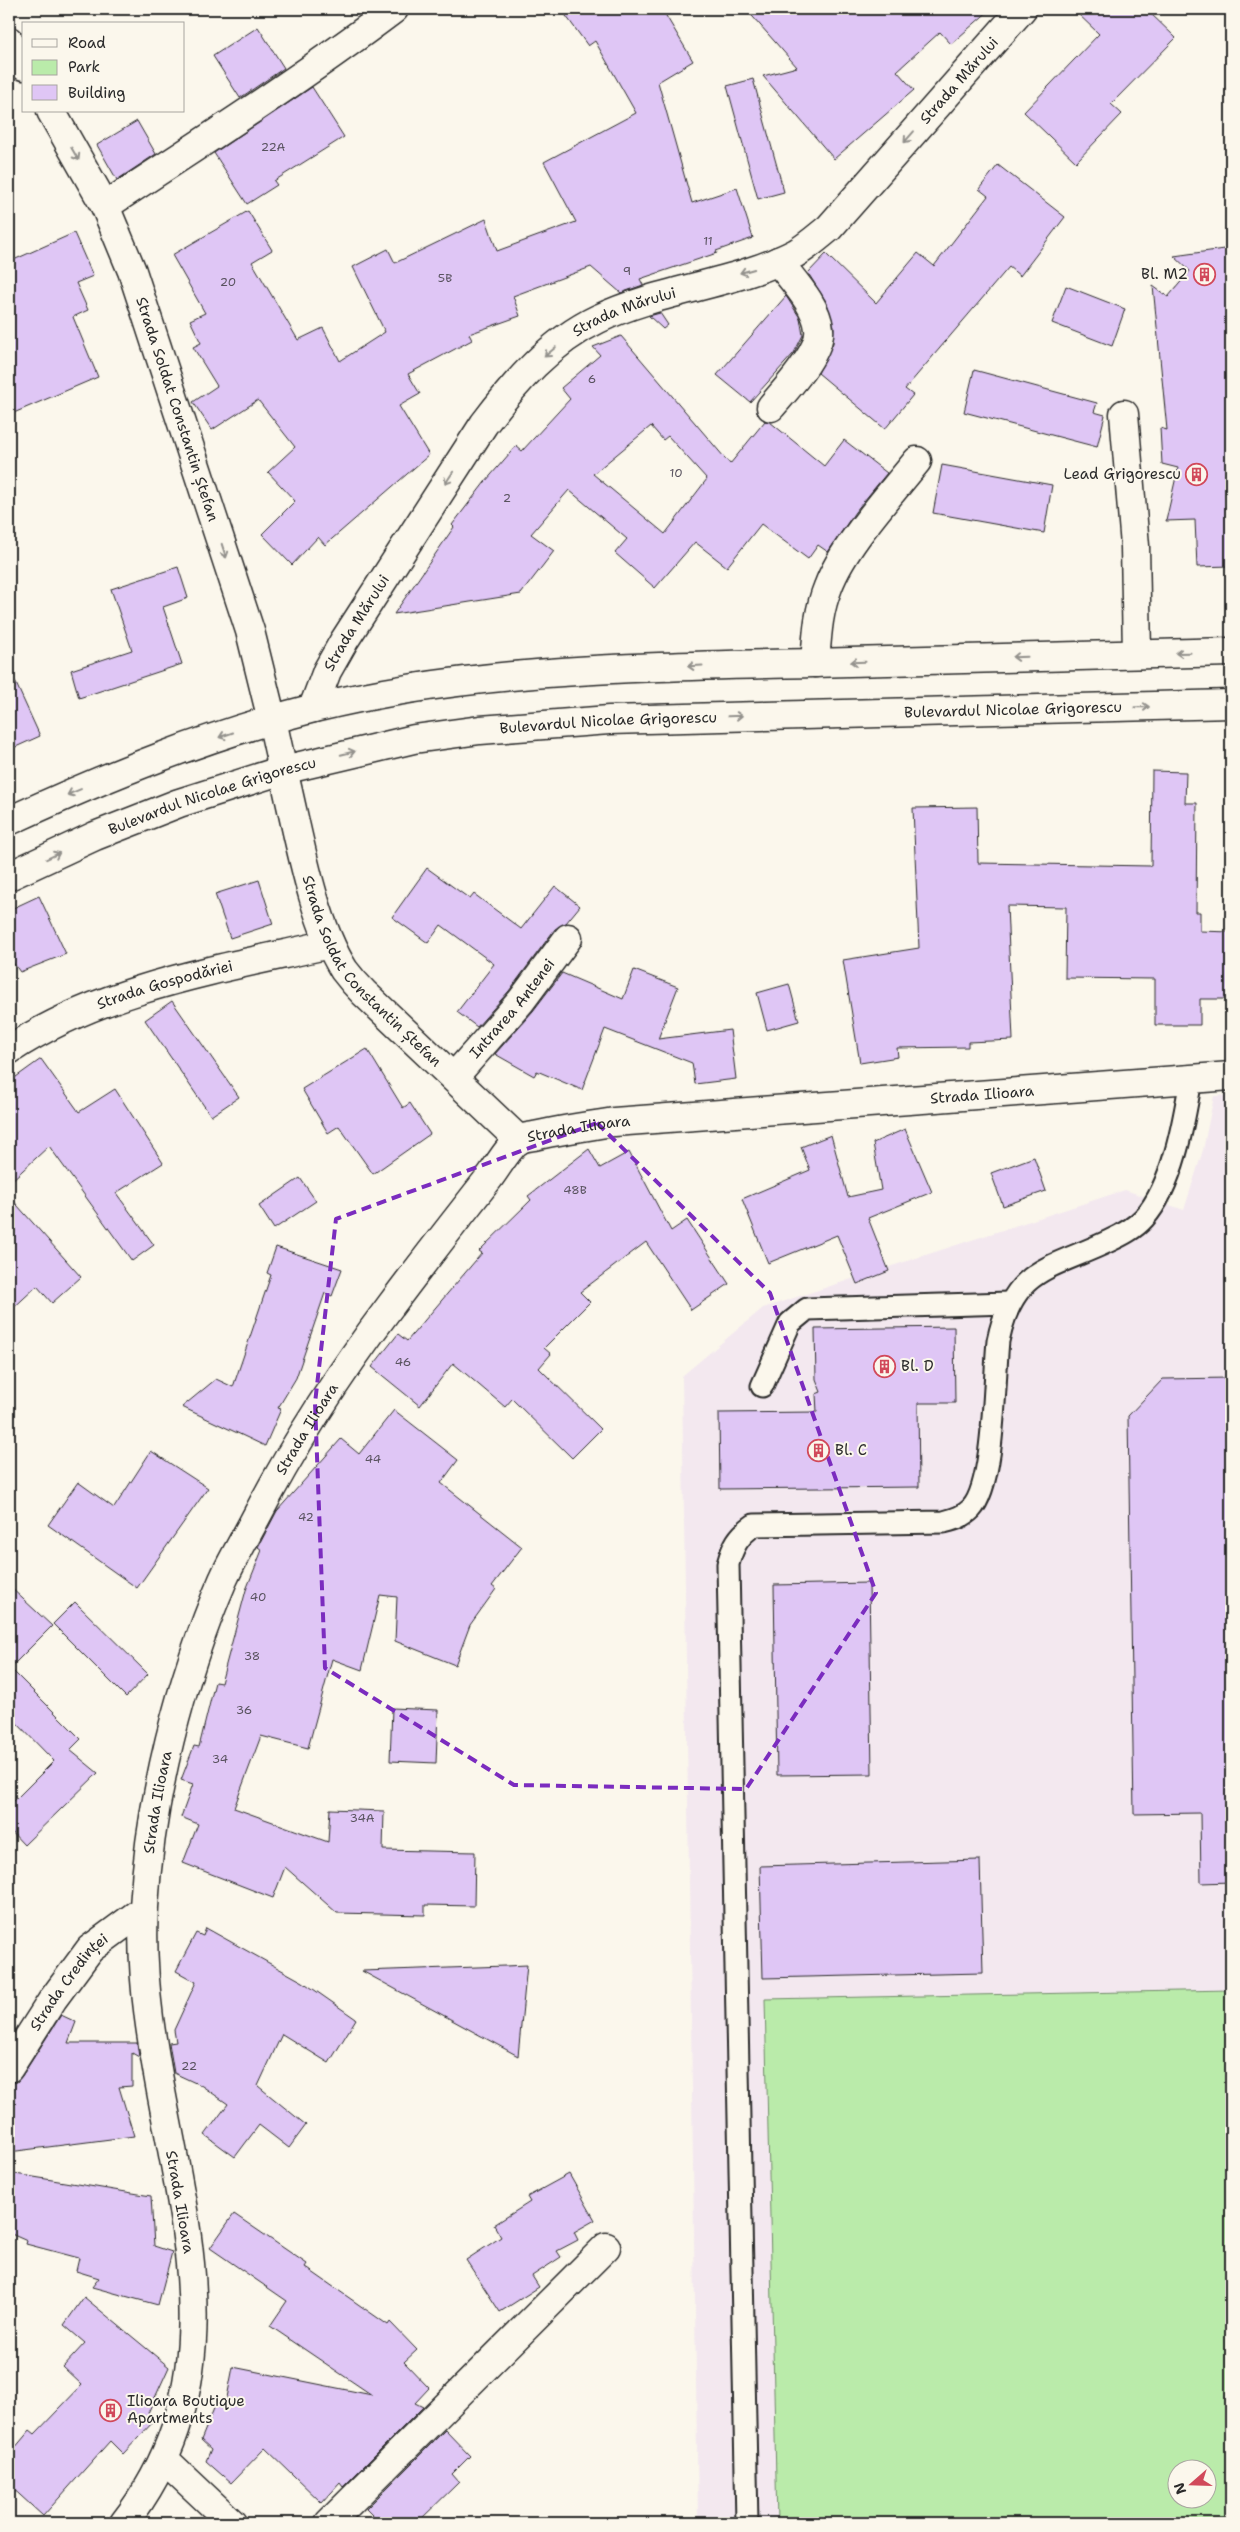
<svg xmlns="http://www.w3.org/2000/svg" width="1240" height="2532" font-family="'Shantell Sans',sans-serif">
<rect width="100%" height="100%" fill="#fbf7ec"/>
<filter id="ink" filterUnits="userSpaceOnUse"><feTurbulence type="fractalNoise" baseFrequency=".02" numOctaves="2"/><feDisplacementMap in="SourceGraphic" scale="10" xChannelSelector="R" yChannelSelector="G"/><feConvolveMatrix kernelMatrix="1 2 1 2 8 2 1 2 1" color-interpolation-filters="sRGB"/></filter>
<g filter="url(#ink)">
<path fill="#f3e8ef" d="M1231 1095V1990L765 2000 777 2523H698L682 1376 763 1308 1125 1190 1184 1210 1203 1150 1214 1096Z"/>
<path fill="#baebaa" stroke="#728b6a" fill-rule="evenodd" d="M1231 1990V2523H777L765 1999ZM1178 2470H1208V2500H1178Z"/>
<g fill="#dfc6f5" stroke="#2b2b2b" fill-rule="evenodd">
<path d="M561 9H662L693 61 658 82 692 203 737 188 753 238 716 251 717 253 640 279 643 285 621 293 591 267 513 296 520 316 469 334 472 340 408 374 420 394 399 406 429 455 325 545 318 537 292 565 262 534 295 501 268 472 295 447 258 400 212 430 193 402 217 386 193 347 201 343 190 320 205 313 172 255 248 211 272 250 252 262 298 340 323 328 340 361 385 332 353 267 388 249 395 263 486 219 497 251 576 222 544 162 636 113 595 41 588 46Z"/>
<path d="M746 9H991L951 44 940 32 897 71 914 90 834 159 763 76 797 67Z"/>
<path d="M1073 9H1146L1176 38 1111 104 1122 114 1076 162 1024 112 1099 34Z"/>
<path d="M258 27 284 68 240 98 213 56Z"/>
<path d="M753 79 784 192 758 199 727 86Z"/>
<path d="M312 87 344 137 274 181 277 185 247 204 214 153Z"/>
<path d="M137 121 156 154 117 180 97 145Z"/>
<path d="M998 165 1065 217 1020 276 1009 267 905 389 913 395 885 429 818 373 833 343 834 326 827 303 808 273 826 254 876 303 918 253 934 266 988 196 979 189Z"/>
<path d="M74 233 93 276 76 283 88 310 73 317 98 377 9 415V262Z"/>
<path d="M1231 248V566L1197 567 1195 520 1166 521 1178 468 1162 464 1160 428 1167 430 1153 286 1168 297 1190 271 1174 256Z"/>
<path d="M1066 286 1125 309 1112 346 1052 323Z"/>
<path d="M786 296 800 318 803 335 794 353 750 402 717 375Z"/>
<path d="M660 313 668 325 663 329 649 316Z"/>
<path d="M621 336 730 464 765 421 770 422 824 466 844 440 887 473 855 512 828 552 818 545 808 559 761 524 727 567 695 542 655 588 615 553 627 539 569 490 531 534 554 551 521 594 394 614 454 527 452 525 485 482 516 446 522 451 570 399 561 388 600 355 593 347ZM651 426 663 440 668 436 707 479 665 534 593 474Z"/>
<path d="M974 370 1097 403 1094 412 1105 415 1097 447 964 412Z"/>
<path d="M942 465 1052 485 1044 533 933 513Z"/>
<path d="M178 567 188 598 163 607 182 664 79 698 71 670 132 650 111 589Z"/>
<path d="M9 668 40 736 9 750Z"/>
<path d="M1152 771 1186 772 1185 803H1197L1196 912H1200V931L1231 932V999H1200V1025H1155V979L1065 978 1066 907 1007 906 1013 1040 968 1042V1047L897 1048 898 1057 860 1063 843 960 919 948 913 808 977 807 978 863 1151 866Z"/>
<path d="M427 868 470 899 474 894 521 929 555 886 580 906 566 923 555 929 509 991 477 1027 457 1012 494 964 441 925 428 943 392 917Z"/>
<path d="M259 880 273 924 230 938 215 894Z"/>
<path d="M39 896 66 954 20 972 9 957V910Z"/>
<path d="M634 970 678 987 658 1039 730 1030 736 1079 695 1084 692 1063 605 1029 582 1090 537 1071 534 1076 495 1054 533 1011 562 973 623 999Z"/>
<path d="M789 984 799 1021 767 1030 757 993Z"/>
<path d="M172 1001 239 1097 211 1116 145 1020Z"/>
<path d="M367 1049 403 1108 410 1103 430 1134 373 1174 339 1126 328 1133 302 1089Z"/>
<path d="M41 1059 79 1112 115 1089 163 1163 116 1193 154 1245 132 1261 49 1146 9 1183V1082Z"/>
<path d="M905 1129 932 1192 868 1218 889 1271 857 1284 837 1235 768 1263 742 1199 810 1170 801 1147 831 1135 848 1197 881 1190 873 1143Z"/>
<path d="M589 1149 600 1168 629 1152 671 1231 687 1220 729 1284 691 1310 646 1242 580 1292 590 1302 544 1348 551 1354 539 1368 601 1429 572 1458 512 1399 505 1407 453 1363 420 1406 372 1367 398 1334 407 1341 482 1253 479 1251 531 1200 528 1196Z"/>
<path d="M1034 1157 1046 1191 1003 1206 991 1173Z"/>
<path d="M300 1178 316 1201 274 1229 259 1206Z"/>
<path d="M9 1196 81 1277 52 1303 37 1286 9 1312Z"/>
<path d="M276 1247 342 1269 332 1296 325 1293 296 1378 278 1408 281 1409 265 1446 182 1407 216 1379 233 1387 271 1275 267 1273Z"/>
<path d="M954 1327 955 1403H918L919 1487 720 1489 719 1413 817 1412 816 1394 821 1392 816 1379 815 1329Z"/>
<path d="M1231 1378V1882L1201 1883 1200 1813 1134 1814 1128 1416 1163 1379Z"/>
<path d="M394 1410 458 1460 441 1483 522 1547 492 1586 496 1589 470 1625 455 1665 395 1641 397 1597 380 1595 362 1670 332 1659 308 1748 261 1736 234 1808 328 1842 330 1809 384 1811 383 1850 475 1852 474 1906 425 1905V1915L337 1913 285 1867 273 1898 183 1863 198 1824 181 1817 193 1784 181 1780 194 1746 199 1747 215 1682 221 1683 246 1590 262 1550 258 1547 277 1511 341 1439 359 1454Z"/>
<path d="M151 1451 208 1488 137 1588 48 1525 78 1482 114 1508Z"/>
<path d="M869 1583 872 1774 777 1775 774 1585Z"/>
<path d="M9 1586 52 1626 10 1668 81 1739 70 1750 98 1773 24 1845 9 1829V1806L54 1761 9 1715Z"/>
<path d="M75 1602 148 1674 126 1697 53 1624Z"/>
<path d="M392 1708 438 1710 436 1763 390 1761Z"/>
<path d="M980 1860 983 1973 763 1978 760 1866Z"/>
<path d="M206 1928 303 1982 356 2019 329 2063 282 2034 258 2086 306 2125 289 2148 259 2125 235 2157 205 2135 228 2104 202 2086 174 2073 169 2043 176 2042 174 2030 196 1982 176 1971 196 1933 203 1936Z"/>
<path d="M527 1965 518 2056 362 1971 506 1966Z"/>
<path d="M61 2015 76 2022 68 2043H137L139 2057 132 2053V2086L119 2087 134 2136 9 2152V2084L17 2082 22 2076Z"/>
<path d="M9 2173 151 2196 154 2246 172 2252 158 2305 92 2287 99 2278 76 2271 79 2258 26 2244 27 2241 9 2233Z"/>
<path d="M569 2174 595 2220 574 2232 578 2240 557 2251 561 2257 532 2276 539 2287 500 2312 466 2260 501 2237 494 2225 530 2202 527 2197Z"/>
<path d="M234 2214 307 2264 305 2267 388 2325 390 2322 417 2350 404 2362 429 2388 415 2403 423 2407 343 2487 340 2483 322 2503 265 2448 231 2483 206 2461 211 2449 201 2440 215 2406 225 2408 233 2367 372 2395 270 2326 287 2301 210 2248Z"/>
<path d="M84 2297 169 2367 148 2413 155 2420 123 2454 110 2441 43 2516 9 2485V2455L30 2430 35 2434 82 2385 63 2367 85 2343 64 2325Z"/>
<path d="M445 2430 470 2456 452 2474 459 2482 417 2523H380L366 2509Z"/>
</g>
<g fill="none" stroke-linecap="round" stroke-linejoin="round">
<defs>
<g id="lane">
<path d="M762 1386 790 1323 807 1309 1009 1303"/>
<path d="M747 2523 728 1564C733 1546 738 1536 754 1525L944 1522C955 1519 963 1517 971 1509 995 1484 994 1379 998 1341 1013 1267 1051 1269 1109 1241 1122 1235 1134 1229 1144 1218 1173 1186 1184 1121 1191 1079"/>
</g>
<g id="street">
<path d="M9 41 24 66"/>
<path id="s1" d="M51 111 105 206 132 271 250 631 272 720"/>
<path d="M105 206C203 142 301 79 394 9"/>
<path d="M771 407C785 390 822 352 819 329 817 305 792 280 778 261"/>
<path d="M1124 414 1135 546 1137 654"/>
<path d="M815 663C817 637 818 611 828 587 843 546 889 496 917 461"/>
<path id="s2" d="M313 708 327 671 344 641 484 424C515 383 550 342 598 319 660 289 734 285 796 253 808 246 819 236 829 228L1022 9"/>
<path id="s3" d="M283 770C298 831 311 917 344 970 350 978 357 986 364 993L519 1140"/>
<path id="s4" d="M9 1050C104 987 221 969 330 944"/>
<path id="s5" d="M454 1077 521 1001 568 938"/>
<path id="s6" d="M9 2068 53 1999 90 1949 143 1910"/>
<path d="M165 2460 232 2523"/>
<path id="s7" d="M124 2523C273 2332 131 2119 144 1907 150 1798 180 1680 223 1580 232 1560 243 1542 253 1523 292 1447 339 1374 391 1305 423 1262 456 1220 489 1178 496 1169 510 1145 519 1140 523 1137 529 1137 534 1136 561 1130 587 1126 614 1122L1231 1076"/>
<path d="M329 2523 606 2247"/>
</g>
<g id="secondary">
<path d="M272 720 283 770"/>
<path d="M9 821C107 776 208 735 314 708 475 668 646 667 812 663 952 660 1091 655 1231 652"/>
<path id="s8" d="M9 876 95 836 179 803 283 770 414 739 480 730 609 720 1231 704"/>
</g>
</defs>
<use href="#lane" stroke="#2b2b2b" stroke-width="25"/>
<use href="#street" stroke="#2b2b2b" stroke-width="31"/>
<use href="#secondary" stroke="#2b2b2b" stroke-width="31"/>
<use href="#lane" stroke="#fbf7ec" stroke-width="21"/>
<use href="#street" stroke="#fbf7ec" stroke-width="28"/>
<use href="#secondary" stroke="#fbf7ec" stroke-width="28"/>
</g>
<defs><path id="oneway-shaft" d="M-6 0H5M1.5-3L5.5 0L1.5 3" fill="none" stroke-width="1.6" stroke-linecap="round" stroke-linejoin="round" transform="scale(1.25)"/></defs>
<g stroke="#93918c">
<use href="#oneway-shaft" transform="translate(909 137) rotate(131)"/>
<use href="#oneway-shaft" transform="translate(75 154) rotate(60)"/>
<use href="#oneway-shaft" transform="translate(747 271) rotate(164)"/>
<use href="#oneway-shaft" transform="translate(550 352) rotate(140)"/>
<use href="#oneway-shaft" transform="translate(449 478) rotate(123)"/>
<use href="#oneway-shaft" transform="translate(224 551) rotate(72)"/>
<use href="#oneway-shaft" transform="translate(1183 653) rotate(179)"/>
<use href="#oneway-shaft" transform="translate(1020 657) rotate(178)"/>
<use href="#oneway-shaft" transform="translate(858 662) rotate(178)"/>
<use href="#oneway-shaft" transform="translate(695 666) rotate(177)"/>
<use href="#oneway-shaft" transform="translate(1142 707) rotate(-1)"/>
<use href="#oneway-shaft" transform="translate(735 716) rotate(-2)"/>
<use href="#oneway-shaft" transform="translate(226 735) rotate(161)"/>
<use href="#oneway-shaft" transform="translate(348 753) rotate(-14)"/>
<use href="#oneway-shaft" transform="translate(74 792) rotate(157)"/>
<use href="#oneway-shaft" transform="translate(53 856) rotate(-25)"/>
</g>
</g>
<path fill="none" stroke="#7b2cbf" stroke-width="4" stroke-dasharray="10 6" stroke-linejoin="round" d="M597 1123 770 1293 876 1593 746 1789 514 1785 325 1668 315 1403 336 1219Z"/>
<defs>
<symbol id="building-ring" viewBox="-11 -11 22 22"><circle r="9.5" fill="#fbf7ec" stroke="#d1495b" stroke-width="1.5"/><path d="M-4-6H4V6H1V3H-1V6H-4ZM-2.5-4.3h1.7v1.8h-1.7ZM.8-4.3h1.7v1.8H.8ZM-2.5-1h1.7V.8h-1.7ZM.8-1h1.7V.8H.8Z" fill="#d1495b"/></symbol>
</defs>
<g fill-rule="evenodd">
<use href="#building-ring" x="1192" y="262" width="25" height="25"/>
<use href="#building-ring" x="1184" y="462" width="25" height="25"/>
<use href="#building-ring" x="872" y="1354" width="25" height="25"/>
<use href="#building-ring" x="806" y="1438" width="25" height="25"/>
<use href="#building-ring" x="98" y="2398" width="25" height="25"/>
</g>
<g text-anchor="middle" dominant-baseline="central" stroke-width="4" stroke-linejoin="round" paint-order="stroke">
<g font-size="12" fill="#58525e">
<text x="273" y="147">22A</text>
<text x="708" y="241">11</text>
<text x="627" y="271">9</text>
<text x="445" y="278">5B</text>
<text x="228" y="282">20</text>
<text x="592" y="379">6</text>
<text x="676" y="473">10</text>
<text x="507" y="498">2</text>
<text x="575" y="1190">48B</text>
<text x="403" y="1362">46</text>
<text x="373" y="1459">44</text>
<text x="306" y="1517">42</text>
<text x="258" y="1597">40</text>
<text x="252" y="1656">38</text>
<text x="244" y="1710">36</text>
<text x="220" y="1759">34</text>
<text x="362" y="1818">34A</text>
<text x="189" y="2066">22</text>
</g>
<g font-size="15" fill="#2b2b2b" stroke="#fbf7ec">
<text stroke="none"><textPath href="#s2" startOffset="936">Strada Mărului</textPath></text>
<text stroke="none"><textPath href="#s2" startOffset="516">Strada Mărului</textPath></text>
<text stroke="none"><textPath href="#s1" startOffset="325">Strada Soldat Constantin Ștefan</textPath></text>
<text stroke="none"><textPath href="#s2" startOffset="96">Strada Mărului</textPath></text>
<text stroke="none"><textPath href="#s8" startOffset="1029">Bulevardul Nicolae Grigorescu</textPath></text>
<text stroke="none"><textPath href="#s8" startOffset="624">Bulevardul Nicolae Grigorescu</textPath></text>
<text stroke="none"><textPath href="#s8" startOffset="219">Bulevardul Nicolae Grigorescu</textPath></text>
<text stroke="none"><textPath href="#s3" startOffset="226">Strada Soldat Constantin Ștefan</textPath></text>
<text stroke="none"><textPath href="#s4" startOffset="170">Strada Gospodăriei</textPath></text>
<text stroke="none"><textPath href="#s5" startOffset="90">Intrarea Antenei</textPath></text>
<text stroke="none"><textPath href="#s7" startOffset="1971">Strada Ilioara</textPath></text>
<text stroke="none"><textPath href="#s7" startOffset="1566">Strada Ilioara</textPath></text>
<text stroke="none"><textPath href="#s7" startOffset="1146">Strada Ilioara</textPath></text>
<text stroke="none"><textPath href="#s7" startOffset="741">Strada Ilioara</textPath></text>
<text stroke="none"><textPath href="#s6" startOffset="105">Strada Credinței</textPath></text>
<text transform="translate(180 2202) rotate(80)">Strada Ilioara</text>
</g>
<g font-size="15" fill="#2b2b2b" stroke="#fbf7ec" text-anchor="start">
<text x="1188" y="274" text-anchor="end">Bl. M2</text>
<text x="1181" y="474" text-anchor="end">Lead Grigorescu</text>
<text x="901" y="1366">Bl. D</text>
<text x="835" y="1450">Bl. C</text>
<text x="127" y="2401">Ilioara Boutique<tspan x="127" dy="17">Apartments</tspan></text>
</g>
</g>
<rect width="1240" height="2532" fill="none" stroke="#fbf7ec" stroke-width="30"/>
<rect x="15" y="15" width="1210" height="2502" fill="none" stroke="#2b2b2b" stroke-width="2" filter="url(#ink)"/>
<rect x="22" y="22" width="162" height="90" fill="#fbf7ec" stroke="#a8a59f"/>
<rect x="32" y="39" width="25" height="8" fill="#fbf7ec" stroke="#a8a59f"/>
<text x="68" y="48" font-size="15" fill="#2b2b2b">Road</text>
<rect x="32" y="60" width="25" height="15" fill="#baebaa" stroke="#a8a59f"/>
<text x="68" y="72" font-size="15" fill="#2b2b2b">Park</text>
<rect x="32" y="85" width="25" height="15" fill="#dfc6f5" stroke="#a8a59f"/>
<text x="68" y="98" font-size="15" fill="#2b2b2b">Building</text>
<g transform="translate(1192 2484) rotate(250)"><circle r="24" fill="#fbf7ec" stroke="#a8a59f"/>
<path d="M0-4L9 19L0 12L-9 19Z" fill="#d1495b"/>
<text y="-8" font-size="14" font-weight="bold" text-anchor="middle" fill="#2b2b2b">N</text>
</g>
</svg>
